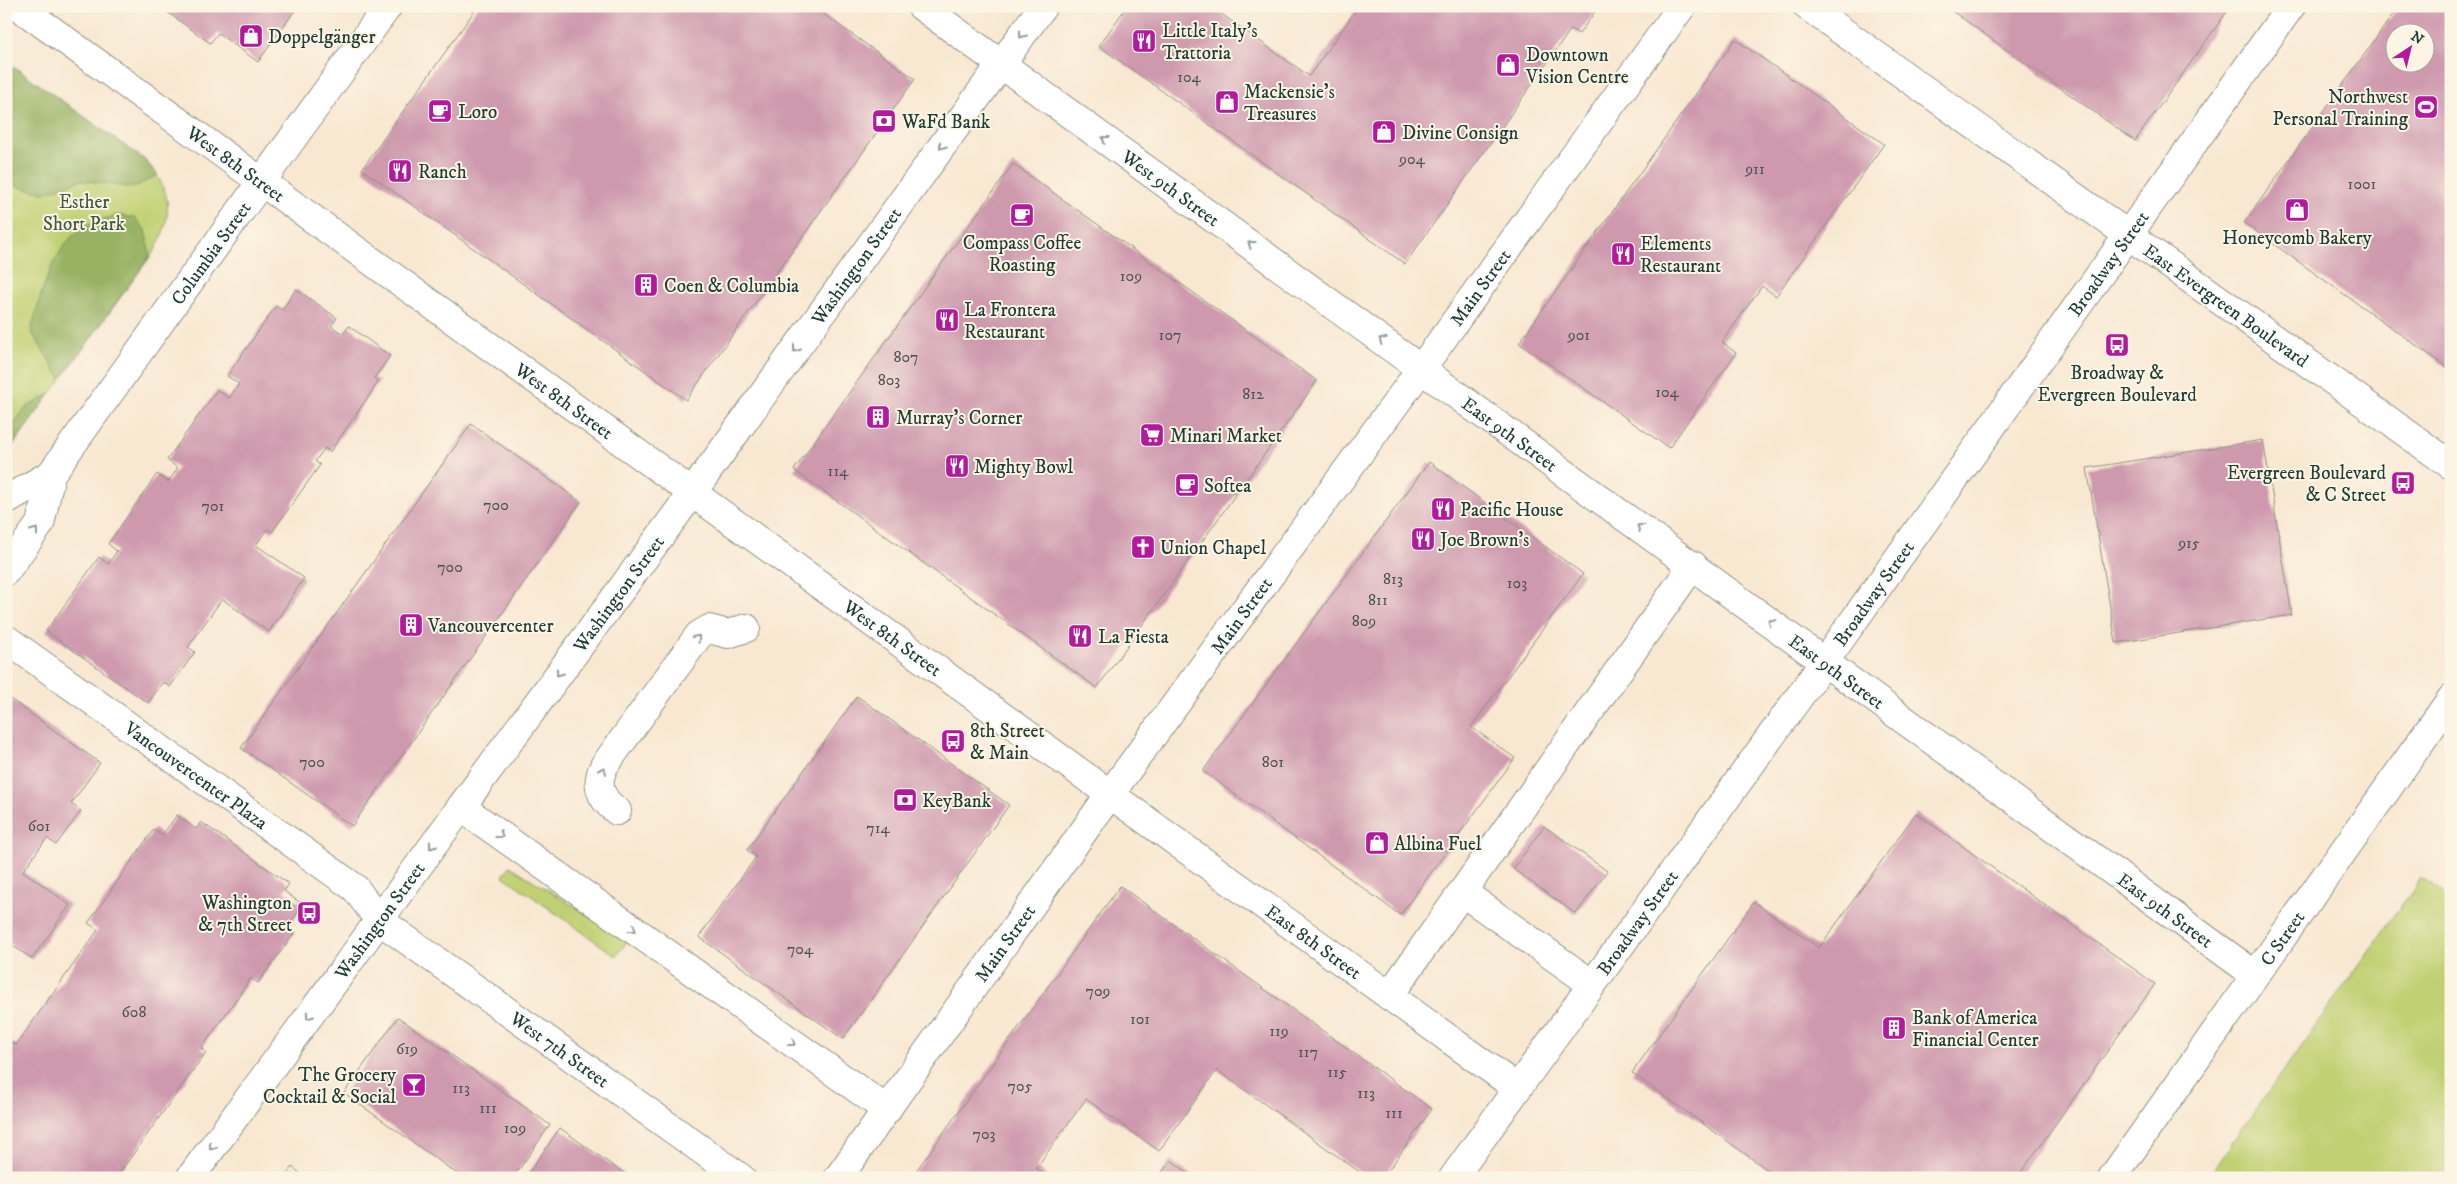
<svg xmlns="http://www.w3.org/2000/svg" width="2457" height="1184" font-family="'IM FELL DW Pica',serif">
<rect width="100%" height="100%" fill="#fcf5e5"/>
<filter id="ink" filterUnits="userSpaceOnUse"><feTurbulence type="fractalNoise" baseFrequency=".02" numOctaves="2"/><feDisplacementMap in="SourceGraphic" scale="10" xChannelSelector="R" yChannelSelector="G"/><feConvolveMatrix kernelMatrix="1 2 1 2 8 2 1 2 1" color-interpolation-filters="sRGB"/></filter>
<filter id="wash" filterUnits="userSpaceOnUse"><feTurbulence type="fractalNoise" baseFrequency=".0096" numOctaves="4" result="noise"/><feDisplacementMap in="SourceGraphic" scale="20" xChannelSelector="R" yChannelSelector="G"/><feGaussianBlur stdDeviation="1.12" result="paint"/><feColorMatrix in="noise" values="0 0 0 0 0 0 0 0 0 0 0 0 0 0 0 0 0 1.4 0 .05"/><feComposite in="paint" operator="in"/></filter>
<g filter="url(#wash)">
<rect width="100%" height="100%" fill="#f8e8d1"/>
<path fill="#c0d072" stroke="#708653" d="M6 61 145 160C172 191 174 214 155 250L6 455Z
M510 866 628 940 616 956 503 876Z
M2421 878 2451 899V1178H2207Z"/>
<path fill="#98b264" stroke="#5c784c" d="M6 61 145 160 158 175 133 188 81 180 44 193 16 186 6 178Z
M117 215 135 218 145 230 150 256 61 379 31 331C41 294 51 250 83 227 92 221 107 219 117 215Z
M50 394 6 455V424L14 423 27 407Z"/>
<g id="blocks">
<path fill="#ce99ad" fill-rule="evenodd" d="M159 6H298L258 62 218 33 210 43Z
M478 6H812L915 79 686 400 362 169Z
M1127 6H1210L1309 76 1359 6H1599L1579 34 1571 29 1405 264 1099 46Z
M1945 6H2231L2135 141Z
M2399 6H2451V370L2244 223ZM2394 32H2424V62H2394Z
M1735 39 1884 144 1776 296 1762 286 1722 342 1736 353 1669 448 1519 343Z
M1013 164 1317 381 1097 688 794 470Z
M296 289 337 318 331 326 343 334 349 326 390 356 374 378 379 381 330 452 325 448 315 461 320 465 272 532 267 529 256 545 304 578 269 632 222 599 188 647 195 652 170 687 163 682 148 703 46 631 99 557 108 564 117 551 108 544 157 474 168 482 178 468 167 460 217 390 229 398 239 384 227 376 276 306 282 310Z
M471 424 581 502 352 826 241 748Z
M2263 440 2292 615 2116 643 2087 468Z
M1429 462 1583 574 1471 727 1515 758 1400 915 1203 771Z
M6 696 100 763 71 804 81 811 56 845 47 838 23 871 70 905 32 959 6 941Z
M857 696 1009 805 843 1039 699 937 756 857 747 850Z
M1916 813 2155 984 2017 1178H1779L1632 1073 1754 902 1819 948Z
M177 815 196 829 201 822 289 884 284 891 303 905 288 927 295 932 258 983 251 978 201 1049 206 1052 116 1178H6V1039L16 1045 98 930 88 923 154 829 162 835Z
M1544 826 1607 871 1576 914 1513 869Z
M1120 886 1432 1109 1383 1178H1368L1217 1070 1159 1151 1086 1099 1036 1168 1050 1178H911Z
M398 1017 550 1125 513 1178H463L344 1093Z
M560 1128 630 1178H525Z
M1171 1160 1195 1178H1158Z
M292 1167 306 1178H284Z"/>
</g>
</g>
<g filter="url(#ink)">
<use href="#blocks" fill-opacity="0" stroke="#8c9282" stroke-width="1"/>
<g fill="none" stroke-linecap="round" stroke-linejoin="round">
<defs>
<g id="minor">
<path id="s1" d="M18 6 1517 1088"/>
<path id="s2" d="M921 6 2254 974"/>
<path id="s3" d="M1807 6 2451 465"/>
<path d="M6 500 51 474"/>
<path id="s4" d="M6 571 40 524 51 474 388 6"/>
<path id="s5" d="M6 639 355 888 379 920 741 1178"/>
<path d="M617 811C600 799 595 784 604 766L699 635 709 629 728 634 746 628"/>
<path d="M1462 892 1592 984"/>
<path id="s6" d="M338 977 461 807 887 1110"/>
<path d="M1389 996 1693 565"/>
<path id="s7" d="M838 1178 1110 794 1421 369 1682 6"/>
<path id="s8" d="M1453 1178 1825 661 2291 6"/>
</g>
<g id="major">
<path id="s9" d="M461 807 692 493 1043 6"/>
<path d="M190 1178 338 977"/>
<path id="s10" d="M2112 1178 2451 699"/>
</g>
</defs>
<use href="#minor" stroke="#8c9282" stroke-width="30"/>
<use href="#major" stroke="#8c9282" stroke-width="30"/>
<use href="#minor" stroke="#fff" stroke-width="28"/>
<use href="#major" stroke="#fff" stroke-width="28"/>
</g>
<defs><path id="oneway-chevron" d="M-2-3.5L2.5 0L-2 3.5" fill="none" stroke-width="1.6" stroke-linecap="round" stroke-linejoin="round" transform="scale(1.25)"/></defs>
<g stroke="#8f9e9a">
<use href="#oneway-chevron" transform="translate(1022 35) rotate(126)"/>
<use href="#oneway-chevron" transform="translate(1105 139) rotate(-144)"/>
<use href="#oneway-chevron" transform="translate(942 146) rotate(126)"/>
<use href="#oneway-chevron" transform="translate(1251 244) rotate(-144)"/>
<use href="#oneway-chevron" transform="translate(1382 340) rotate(-144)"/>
<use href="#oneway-chevron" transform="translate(796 349) rotate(126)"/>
<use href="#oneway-chevron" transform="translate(1640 527) rotate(-144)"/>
<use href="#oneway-chevron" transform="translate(35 531) rotate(-54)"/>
<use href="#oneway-chevron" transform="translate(1771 622) rotate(-144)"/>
<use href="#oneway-chevron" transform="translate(697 638) rotate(-49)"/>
<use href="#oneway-chevron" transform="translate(559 673) rotate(126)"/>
<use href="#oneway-chevron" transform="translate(603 770) rotate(-66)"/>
<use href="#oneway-chevron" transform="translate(500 835) rotate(36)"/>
<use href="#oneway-chevron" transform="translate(432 846) rotate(126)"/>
<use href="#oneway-chevron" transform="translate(633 929) rotate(35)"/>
<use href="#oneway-chevron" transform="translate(309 1016) rotate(126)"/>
<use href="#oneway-chevron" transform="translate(792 1043) rotate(36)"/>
<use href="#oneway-chevron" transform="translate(212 1147) rotate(126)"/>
</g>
</g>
<defs>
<symbol id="shop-square" viewBox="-11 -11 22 22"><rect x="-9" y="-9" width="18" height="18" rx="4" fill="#b5179e" stroke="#fcf5e5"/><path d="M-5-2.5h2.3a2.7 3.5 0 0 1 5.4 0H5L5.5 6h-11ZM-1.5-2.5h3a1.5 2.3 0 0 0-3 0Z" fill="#fff"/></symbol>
<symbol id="restaurant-square" viewBox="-11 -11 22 22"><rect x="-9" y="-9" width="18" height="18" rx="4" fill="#b5179e" stroke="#fcf5e5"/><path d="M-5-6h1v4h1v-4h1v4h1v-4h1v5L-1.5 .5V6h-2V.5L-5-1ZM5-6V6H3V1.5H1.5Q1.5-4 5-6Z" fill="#fff"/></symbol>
<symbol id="stadium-square" viewBox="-11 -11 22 22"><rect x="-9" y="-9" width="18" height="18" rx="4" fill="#b5179e" stroke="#fcf5e5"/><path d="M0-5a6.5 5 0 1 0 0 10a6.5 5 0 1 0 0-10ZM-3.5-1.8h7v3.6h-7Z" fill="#fff"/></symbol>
<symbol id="cafe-square" viewBox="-11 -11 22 22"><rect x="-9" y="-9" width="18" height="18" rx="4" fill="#b5179e" stroke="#fcf5e5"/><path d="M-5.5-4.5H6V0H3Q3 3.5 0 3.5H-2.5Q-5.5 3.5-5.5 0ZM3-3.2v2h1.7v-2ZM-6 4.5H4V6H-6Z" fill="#fff"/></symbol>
<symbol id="bank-square" viewBox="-11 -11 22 22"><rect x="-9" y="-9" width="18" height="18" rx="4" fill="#b5179e" stroke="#fcf5e5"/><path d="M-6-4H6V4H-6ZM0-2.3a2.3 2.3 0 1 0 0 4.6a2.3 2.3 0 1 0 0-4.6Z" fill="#fff"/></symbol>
<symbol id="building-square" viewBox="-11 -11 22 22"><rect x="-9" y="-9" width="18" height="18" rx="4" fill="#b5179e" stroke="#fcf5e5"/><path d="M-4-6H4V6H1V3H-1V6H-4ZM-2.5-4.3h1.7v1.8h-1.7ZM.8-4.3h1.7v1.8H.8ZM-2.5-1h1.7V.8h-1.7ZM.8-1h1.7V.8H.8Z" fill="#fff"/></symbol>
<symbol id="bus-square" viewBox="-11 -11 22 22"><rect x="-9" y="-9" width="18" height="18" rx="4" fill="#b5179e" stroke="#fcf5e5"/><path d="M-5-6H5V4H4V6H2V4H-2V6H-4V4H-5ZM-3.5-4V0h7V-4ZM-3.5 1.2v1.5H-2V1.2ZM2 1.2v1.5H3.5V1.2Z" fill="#fff"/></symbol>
<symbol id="supermarket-square" viewBox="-11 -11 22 22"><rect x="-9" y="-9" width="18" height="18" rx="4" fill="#b5179e" stroke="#fcf5e5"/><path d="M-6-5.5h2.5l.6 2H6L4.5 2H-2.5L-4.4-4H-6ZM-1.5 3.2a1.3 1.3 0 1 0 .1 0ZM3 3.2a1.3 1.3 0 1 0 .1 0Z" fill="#fff"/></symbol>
<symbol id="church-square" viewBox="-11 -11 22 22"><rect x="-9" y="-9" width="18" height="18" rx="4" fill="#b5179e" stroke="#fcf5e5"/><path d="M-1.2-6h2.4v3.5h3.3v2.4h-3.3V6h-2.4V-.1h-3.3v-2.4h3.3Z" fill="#fff"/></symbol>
<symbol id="bar-square" viewBox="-11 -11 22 22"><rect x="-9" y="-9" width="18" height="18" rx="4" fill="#b5179e" stroke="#fcf5e5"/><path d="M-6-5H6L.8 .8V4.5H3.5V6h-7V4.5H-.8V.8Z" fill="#fff"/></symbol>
</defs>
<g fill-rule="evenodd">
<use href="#shop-square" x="237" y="22" width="28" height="28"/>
<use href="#restaurant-square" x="1130" y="27" width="28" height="28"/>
<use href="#shop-square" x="1494" y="51" width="28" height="28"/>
<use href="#shop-square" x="1213" y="88" width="28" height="28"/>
<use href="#stadium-square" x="2412" y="93" width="28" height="28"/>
<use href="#cafe-square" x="426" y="97" width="28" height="28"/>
<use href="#bank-square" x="870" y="107" width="28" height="28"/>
<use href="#shop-square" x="1370" y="118" width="28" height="28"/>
<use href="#restaurant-square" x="386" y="157" width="28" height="28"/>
<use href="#shop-square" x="2283" y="196" width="28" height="28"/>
<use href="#cafe-square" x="1008" y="201" width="28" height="28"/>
<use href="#restaurant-square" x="1609" y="240" width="28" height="28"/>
<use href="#building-square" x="632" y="271" width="28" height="28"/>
<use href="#restaurant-square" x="933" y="306" width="28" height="28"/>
<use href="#bus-square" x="2103" y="331" width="28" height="28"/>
<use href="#building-square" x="864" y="403" width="28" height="28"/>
<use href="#supermarket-square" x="1138" y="421" width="28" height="28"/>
<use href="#restaurant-square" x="943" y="452" width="28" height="28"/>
<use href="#bus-square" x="2389" y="469" width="28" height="28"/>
<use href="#cafe-square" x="1173" y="471" width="28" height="28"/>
<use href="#restaurant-square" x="1429" y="495" width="28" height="28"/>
<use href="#restaurant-square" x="1409" y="525" width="28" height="28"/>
<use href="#church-square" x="1129" y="533" width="28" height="28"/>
<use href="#building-square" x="397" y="611" width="28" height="28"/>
<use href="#restaurant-square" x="1066" y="622" width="28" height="28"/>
<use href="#bus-square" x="939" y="727" width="28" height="28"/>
<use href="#bank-square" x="891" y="786" width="28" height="28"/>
<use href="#shop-square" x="1363" y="829" width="28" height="28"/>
<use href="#bus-square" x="295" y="899" width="28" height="28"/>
<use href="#building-square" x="1880" y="1014" width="28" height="28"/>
<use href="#bar-square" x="400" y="1071" width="28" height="28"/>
</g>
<g text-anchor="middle" stroke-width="4" stroke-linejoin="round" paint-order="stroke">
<g font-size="16" fill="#4b5452">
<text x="1189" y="82">104</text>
<text x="1412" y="164">904</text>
<text x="1755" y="174">911</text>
<text x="2362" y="189">1001</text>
<text x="1131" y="281">109</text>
<text x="1170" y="340">107</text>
<text x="1579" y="340">901</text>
<text x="906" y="362">807</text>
<text x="889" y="385">803</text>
<text x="1667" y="397">104</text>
<text x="1253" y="399">812</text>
<text x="838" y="476">114</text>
<text x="496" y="510">700</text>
<text x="213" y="511">701</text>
<text x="2189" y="548">915</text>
<text x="450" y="572">700</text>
<text x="1393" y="584">813</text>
<text x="1517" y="588">103</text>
<text x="1378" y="605">811</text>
<text x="1364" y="626">809</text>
<text x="312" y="767">700</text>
<text x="1273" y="767">801</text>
<text x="39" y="831">601</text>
<text x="878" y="833">714</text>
<text x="800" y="954">704</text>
<text x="1098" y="996">709</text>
<text x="134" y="1017">608</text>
<text x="1140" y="1024">101</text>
<text x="1279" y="1036">119</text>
<text x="407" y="1054">619</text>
<text x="1308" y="1057">117</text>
<text x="1337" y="1077">115</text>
<text x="1020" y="1091">705</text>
<text x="461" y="1093">113</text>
<text x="1366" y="1098">113</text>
<text x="488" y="1113">111</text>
<text x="1394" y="1118">111</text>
<text x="515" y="1133">109</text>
<text x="984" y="1139">703</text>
</g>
<g font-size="19" fill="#1f3d34" stroke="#fcf5e5" text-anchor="start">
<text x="1162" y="37">Little Italy's<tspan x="1162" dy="22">Trattoria</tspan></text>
<text x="268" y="43">Doppelgänger</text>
<text x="1526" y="61">Downtown<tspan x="1526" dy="22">Vision Centre</tspan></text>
<text x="1244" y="98">Mackensie's<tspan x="1244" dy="22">Treasures</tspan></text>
<text x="2408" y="103" text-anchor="end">Northwest<tspan x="2408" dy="22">Personal Training</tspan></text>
<text x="458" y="118">Loro</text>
<text x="902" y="128">WaFd Bank</text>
<text x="1402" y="139">Divine Consign</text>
<text x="418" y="178">Ranch</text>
<text x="2297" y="244" text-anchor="middle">Honeycomb Bakery</text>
<text x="1022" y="249" text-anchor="middle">Compass Coffee<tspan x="1022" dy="22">Roasting</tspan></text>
<text x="1640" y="250">Elements<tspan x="1640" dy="22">Restaurant</tspan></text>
<text x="664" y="292">Coen &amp; Columbia</text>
<text x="964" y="316">La Frontera<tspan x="964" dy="22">Restaurant</tspan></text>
<text x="2117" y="379" text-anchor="middle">Broadway &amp;<tspan x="2117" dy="22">Evergreen Boulevard</tspan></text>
<text x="896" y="424">Murray's Corner</text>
<text x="1170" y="442">Minari Market</text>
<text x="974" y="473">Mighty Bowl</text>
<text x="2386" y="479" text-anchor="end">Evergreen Boulevard<tspan x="2386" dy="22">&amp; C Street</tspan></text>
<text x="1204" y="492">Softea</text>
<text x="1460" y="516">Pacific House</text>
<text x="1440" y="546">Joe Brown's</text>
<text x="1160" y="554">Union Chapel</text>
<text x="428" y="632">Vancouvercenter</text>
<text x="1098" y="643">La Fiesta</text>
<text x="970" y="737">8th Street<tspan x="970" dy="22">&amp; Main</tspan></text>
<text x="922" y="807">KeyBank</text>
<text x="1394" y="850">Albina Fuel</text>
<text x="292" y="909" text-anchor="end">Washington<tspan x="292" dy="22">&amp; 7th Street</tspan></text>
<text x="1912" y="1024">Bank of America<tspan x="1912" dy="22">Financial Center</tspan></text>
<text x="396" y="1081" text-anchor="end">The Grocery<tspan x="396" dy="22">Cocktail &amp; Social</tspan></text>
</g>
<g font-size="19" fill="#1f3d34" stroke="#fcf5e5">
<text dy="7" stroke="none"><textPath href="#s1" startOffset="269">West 8th Street</textPath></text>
<text dy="7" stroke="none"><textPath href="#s2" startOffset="309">West 9th Street</textPath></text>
<text dy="7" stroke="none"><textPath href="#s4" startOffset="382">Columbia Street</textPath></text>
<text dy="7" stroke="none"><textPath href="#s8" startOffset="1125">Broadway Street</textPath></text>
<text dy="7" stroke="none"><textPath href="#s9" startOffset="670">Washington Street</textPath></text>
<text dy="7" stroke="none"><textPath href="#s7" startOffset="1098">Main Street</textPath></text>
<text dy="7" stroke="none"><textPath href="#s3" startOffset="515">East Evergreen Boulevard</textPath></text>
<text dy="7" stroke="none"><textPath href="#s1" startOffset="674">West 8th Street</textPath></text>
<text dy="7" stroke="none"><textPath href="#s2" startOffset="728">East 9th Street</textPath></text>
<text dy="7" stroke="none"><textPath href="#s9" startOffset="265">Washington Street</textPath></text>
<text dy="7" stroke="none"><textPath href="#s8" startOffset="720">Broadway Street</textPath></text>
<text dy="7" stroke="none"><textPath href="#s7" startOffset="692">Main Street</textPath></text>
<text dy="7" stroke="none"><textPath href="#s1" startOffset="1079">West 8th Street</textPath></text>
<text dy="7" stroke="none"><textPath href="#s2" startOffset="1132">East 9th Street</textPath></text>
<text dy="7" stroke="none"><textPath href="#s5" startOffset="234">Vancouvercenter Plaza</textPath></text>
<text dy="7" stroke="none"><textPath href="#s2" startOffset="1538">East 9th Street</textPath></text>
<text dy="7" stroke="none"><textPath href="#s6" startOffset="70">Washington Street</textPath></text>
<text dy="7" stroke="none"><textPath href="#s8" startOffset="315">Broadway Street</textPath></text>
<text dy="7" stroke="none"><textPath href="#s10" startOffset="294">C Street</textPath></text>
<text dy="7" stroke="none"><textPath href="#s1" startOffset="1598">East 8th Street</textPath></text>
<text dy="7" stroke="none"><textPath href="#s7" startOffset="288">Main Street</textPath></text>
<text dy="7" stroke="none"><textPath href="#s5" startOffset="691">West 7th Street</textPath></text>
</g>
<g font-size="19" fill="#3f5a40" stroke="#fcf5e5">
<text x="84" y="208">Esther<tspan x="84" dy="22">Short Park</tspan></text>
</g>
</g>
<rect width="2457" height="1184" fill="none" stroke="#fcf5e5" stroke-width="25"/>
<g transform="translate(2410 48) rotate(35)"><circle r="24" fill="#fcf5e5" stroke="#a4ab9e"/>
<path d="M0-4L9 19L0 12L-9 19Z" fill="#b5179e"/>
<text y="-8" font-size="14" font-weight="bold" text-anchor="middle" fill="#1f3d34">N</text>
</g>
</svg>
